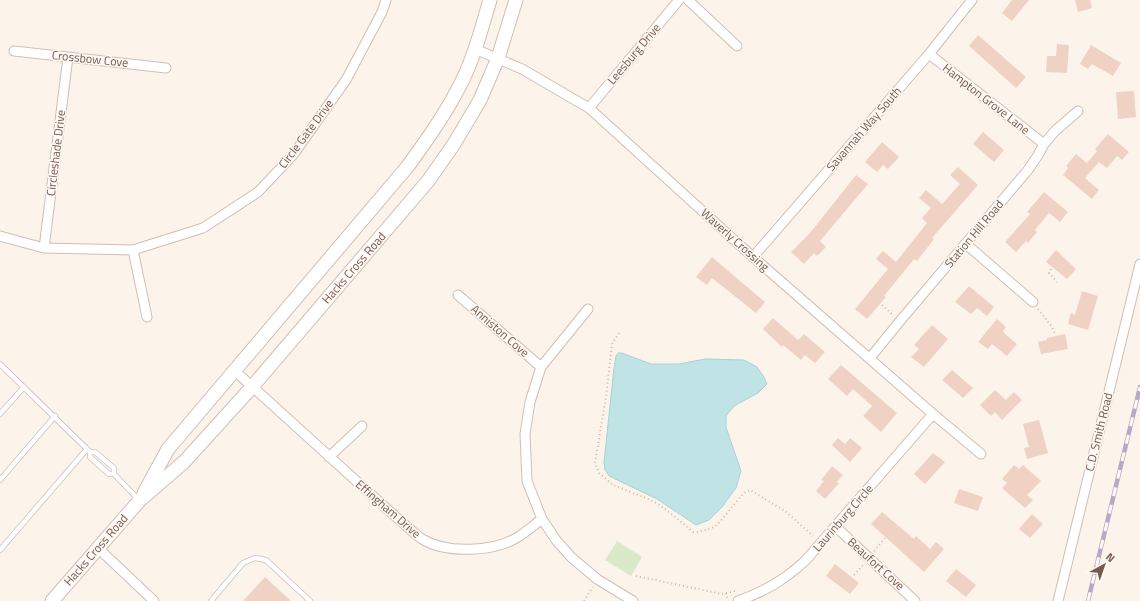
<svg xmlns="http://www.w3.org/2000/svg" width="1140" height="601" font-family="'Titillium Web',sans-serif">
<rect width="100%" height="100%" fill="#fcf4eb"/>
<path fill="#d9eac9" d="M617 541 641 556V559L631 576 605 560Z"/>
<path fill="#c0e3e5" stroke="#a7d3d6" d="M618 353H622L651 364H679L705 359 744 360 757 367 764 377 767 384 758 393 734 406 726 416V427L741 471 736 488 722 507 709 520 696 525 657 499 609 476 605 470 604 462 614 368 616 356Z"/>
<path fill="#f0d2c4" d="M1012 0H1029L1012 21 1002 13Z
M1075 0H1090L1092 8 1078 12Z
M978 35 1026 77 1016 88 969 46Z
M1057 44 1069 45 1067 73 1046 72 1047 56H1056Z
M1091 45 1121 63 1113 76 1092 64 1088 69 1080 64Z
M1134 91 1136 117 1118 119 1116 92Z
M983 132 1004 150 994 162 973 144Z
M1108 134 1129 152 1122 160 1117 156 1107 168 1099 162 1085 178 1099 190 1092 199 1063 175 1068 168 1066 166 1076 154 1087 163 1097 151 1095 149Z
M882 142 899 157 888 169 883 165 877 172 865 162Z
M958 167 978 185 932 238 934 239 917 261 914 259 884 296 886 297 867 319 855 309 888 269 876 259 883 251 896 262 927 223 922 218 931 208 919 198 926 190 942 204 960 184 950 175Z
M856 175 868 184 820 241 826 247 817 256 814 253 804 264 791 252 810 233Z
M1044 192 1068 212 1060 222 1049 213 1035 230 1037 232 1028 243 1026 241 1016 252 1005 242 1030 214 1027 212Z
M1056 250 1076 269 1067 279 1046 262Z
M712 257 765 302 756 313 712 278 707 285 696 277Z
M969 286 994 307 987 316 977 308 971 314 955 302Z
M1082 291 1098 296 1088 330 1068 324 1071 313 1075 315Z
M773 318 798 340 804 334 825 352 815 363 805 355 801 360 783 345 782 347 763 329Z
M997 319 1006 327 1003 331 1005 334 1017 344 1007 356 992 344 988 349 978 342Z
M932 325 948 339 924 367 911 357 919 349 914 345Z
M1065 334 1068 349 1041 354 1038 342 1047 340V338Z
M841 365 897 413 881 432 863 416 872 406 853 389 847 396 828 379Z
M952 370 973 388 963 398 942 380Z
M995 390 1006 400 1014 392 1022 400 1002 420 995 412 991 416 980 405Z
M1039 420 1048 453 1027 459 1024 448 1029 447 1023 424Z
M838 438 845 444 850 438 862 448 850 462 832 445Z
M933 453 945 462 925 484 914 474Z
M1014 465 1019 469 1023 465 1041 481 1027 495 1033 500 1025 508 1002 488 1007 483 1002 479Z
M832 466 843 475 837 482 839 483 825 499 816 491 824 481 821 480Z
M959 489 983 497 978 511 954 503Z
M882 512 914 539 916 536 930 549 936 542 944 549 924 572 871 524Z
M1032 514 1043 524 1030 538 1019 529Z
M835 564 859 583 850 594 826 576Z
M956 569 976 585 966 597 946 581Z
M265 577 291 601H243Z"/>
<g fill="none" stroke-linecap="round" stroke-linejoin="round">
<defs>
<path id="service" d="M0 364 87 449 90 452H95L114 468V474
M0 414 24 387
M90 452V457L109 474H114L138 499
M0 480 55 416
M0 550 87 449
M211 601 243 563 255 558 266 560 310 601"/>
<path id="minor" d="M688 0 737 46
M475 49 522 69 589 108 753 257 933 414 981 454
M14 51 166 68
M929 54 1044 144
M589 108 679 0
M0 236 44 248 133 250 203 228 258 192 293 155 346 80 382 12 386 0
M966 244 1033 302
M44 248 68 57
M133 250 147 317
M753 257 929 54 972 0
M458 295 541 367
M588 309 541 367 530 402 525 434 527 481 542 519 556 540 571 557 597 579 633 601
M870 358 900 321 1028 170 1038 155 1044 144 1055 131 1078 111
M234 370 396 517C405 524 413 533 422 539 446 554 494 552 518 537 526 532 534 525 542 519
M329 457 362 426
M836 527 915 601
M98 548 154 601
M738 601C765 591 783 581 805 561L933 414
M1058 601 1140 264"/>
<path id="secondary" d="M144 493 168 449 408 166C426 141 444 116 458 89 473 62 481 30 490 0
M52 601 140 500 184 462 252 387 428 181 454 144 480 100 498 58 516 0"/>
</defs>
<use href="#service" stroke="#d0beb3" stroke-width="6"/>
<use href="#minor" stroke="#d0beb3" stroke-width="11"/>
<use href="#secondary" stroke="#d3bdb1" stroke-width="15"/>
<path stroke="#d6b5a6" stroke-width="2" stroke-dasharray="1 3" stroke-linecap="butt" d="M1051 269 1049 273 1057 282
M882 305 893 315
M1038 309 1052 327 1055 334
M619 333 612 344 606 397 595 463 599 473 613 485 646 498 658 504 674 516 693 532H698L705 530 714 527 718 524 744 493 750 490 785 511 813 536
M874 551 885 538
M854 575 864 564
M636 576 722 594 735 591
M726 593 728 601
M584 601 593 587"/>
<use href="#service" stroke="#fff" stroke-width="4.5"/>
<use href="#minor" stroke="#fff" stroke-width="9"/>
<use href="#secondary" stroke="#fff" stroke-width="13"/>
<defs>
<path id="rail" d="M1088 601 1140 387"/>
</defs>
<use href="#rail" stroke="#b6a9c6" stroke-width="4.5"/>
<use href="#rail" stroke="#fef8f2" stroke-width="3" stroke-dasharray="9" stroke-linecap="butt"/>
</g>
<g text-anchor="middle" stroke-width="3" stroke-linejoin="round" paint-order="stroke">
<g font-size="12" fill="#765a4f" stroke="#fef8f2">
<text transform="translate(634 54) rotate(-50)" y="4">Leesburg Drive</text>
<text transform="translate(90 59) rotate(6)" y="4">Crossbow Cove</text>
<text transform="translate(986 99) rotate(38)" y="4">Hampton Grove Lane</text>
<text transform="translate(864 129) rotate(-49)" y="4">Savannah Way South</text>
<text transform="translate(306 134) rotate(-53)" y="4">Circle Gate Drive</text>
<text transform="translate(56 153) rotate(-83)" y="4">Circleshade Drive</text>
<text transform="translate(974 234) rotate(-50)" y="4">Station Hill Road</text>
<text transform="translate(735 240) rotate(42)" y="4">Waverly Crossing</text>
<text transform="translate(354 268) rotate(-49)" y="4">Hacks Cross Road</text>
<text transform="translate(500 331) rotate(41)" y="4">Anniston Cove</text>
<text transform="translate(1099 432) rotate(-76)" y="4">C.D. Smith Road</text>
<text transform="translate(388 509) rotate(41)" y="4">Effingham Drive</text>
<text transform="translate(843 518) rotate(-49)" y="4">Laurinburg Circle</text>
<text transform="translate(96 550) rotate(-49)" y="4">Hacks Cross Road</text>
<text transform="translate(876 564) rotate(42)" y="4">Beaufort Cove</text>
</g>
</g>
<g transform="translate(1104 565) rotate(40)" stroke="#fef8f2" stroke-width="3" paint-order="stroke">
<path d="M0-3L7 15L0 10L-7 15Z" fill="#765a4f"/>
<text y="-6" font-size="11" font-weight="bold" text-anchor="middle" fill="#765a4f">N</text>
</g>
</svg>
